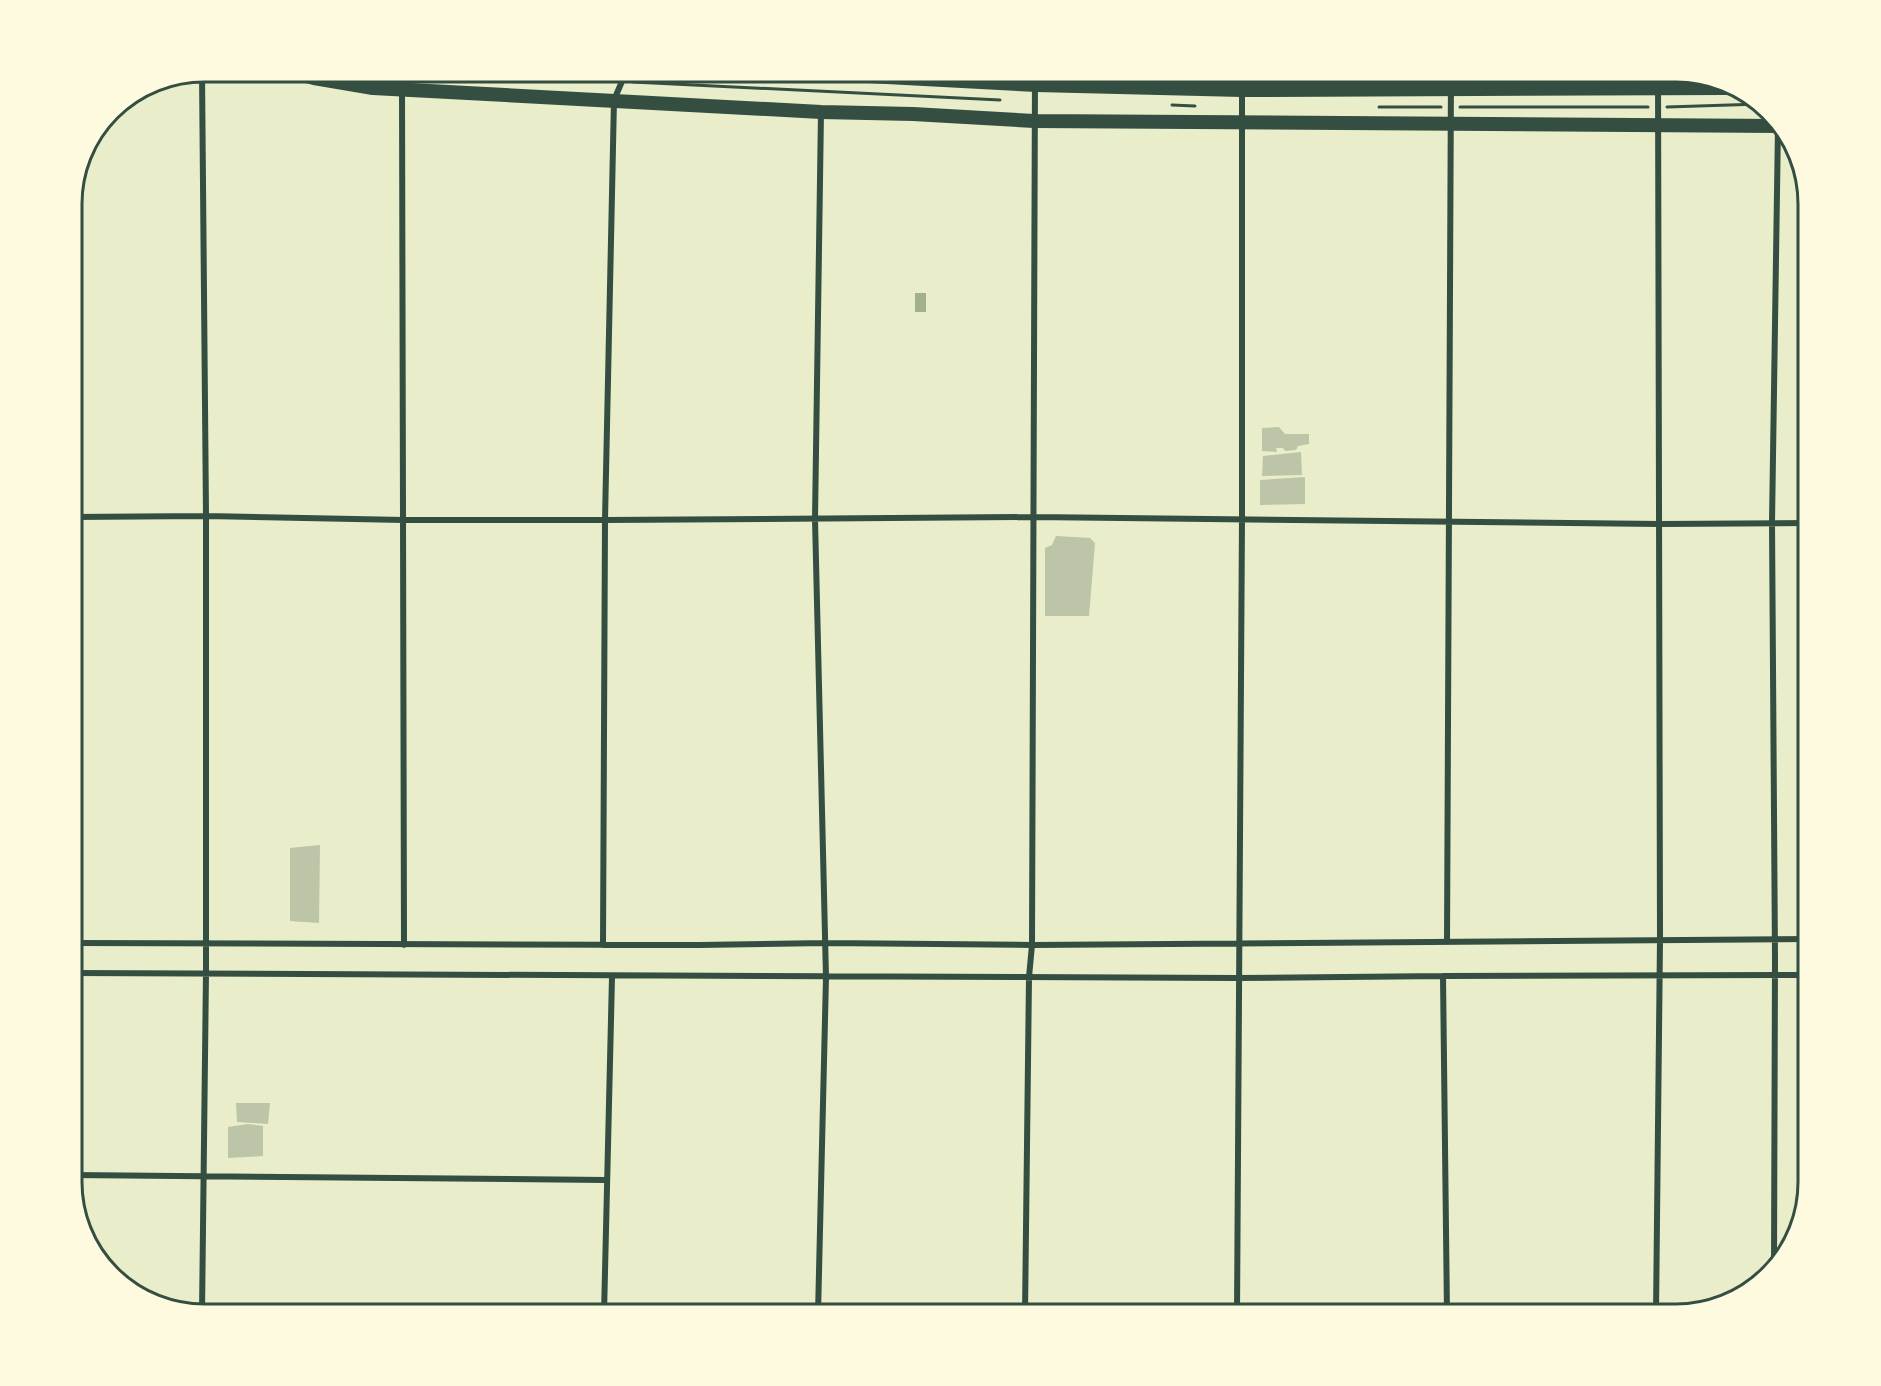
<svg xmlns="http://www.w3.org/2000/svg" width="1881" height="1386" font-family="'Fira Sans',sans-serif">
<rect width="100%" height="100%" fill="#e9edc9"/>
<path fill="#a3b18a" d="M915 293H926V312H915Z"/>
<path fill="#bcc5a7" d="M1279 427 1285 434H1309V444L1298 446 1296 450 1285 451 1283 448H1276L1277 452 1262 451V428Z
M1301 452 1302 475 1262 476 1263 456Z
M1305 477V504L1260 505V480Z
M1056 536 1090 538 1095 543 1089 616H1045V548L1052 545Z
M320 845 319 923 290 921V848Z
M236 1103H270L268 1124 237 1122Z
M248 1124 263 1126V1156L228 1158V1127Z"/>
<g fill="none" stroke-linecap="round" stroke-linejoin="round">
<path stroke="#344e41" stroke-width="3" d="M431 72 611 81
M633 82 1000 100
M1172 105 1195 106
M1379 107H1441
M1460 107H1648
M1667 107 1761 104"/>
<path stroke="#344e41" stroke-width="6" d="M202 73 206 516V972L202 1313
M72 517 206 516 404 520H605L1034 517 1660 524 1809 523
M1447 942 1451 72
M72 943 699 945 826 943 1032 945 1809 939
M404 945 402 89 408 72
M603 945 605 520 614 100 626 72
M72 973 1237 978 1443 976 1809 975
M1443 976 1447 1314
M72 1175 606 1180
M1774 1268 1775 960 1772 523 1778 126
M604 1314 612 977
M818 1314 826 977 815 519 821 112
M1025 1314 1029 977 1032 945 1035 72
M1237 1314 1242 518V72
M1656 1314 1660 939 1658 72"/>
<path stroke="#344e41" stroke-width="14" d="M291 72 314 78 373 88 821 112 913 114 1034 121 1779 126
M793 72 1036 85 1242 90 1725 88"/>
</g>
<path d="M0 0H1881V1386H0ZM204 82H1676A122 122 0 0 1 1798 204V1182A122 122 0 0 1 1676 1304H204A122 122 0 0 1 82 1182V204A122 122 0 0 1 204 82Z" fill="#fefae0" fill-rule="evenodd"/>
<path fill="none" stroke="#344e41" stroke-width="3" d="M204 82H1676A122 122 0 0 1 1798 204V1182A122 122 0 0 1 1676 1304H204A122 122 0 0 1 82 1182V204A122 122 0 0 1 204 82Z"/>
</svg>
